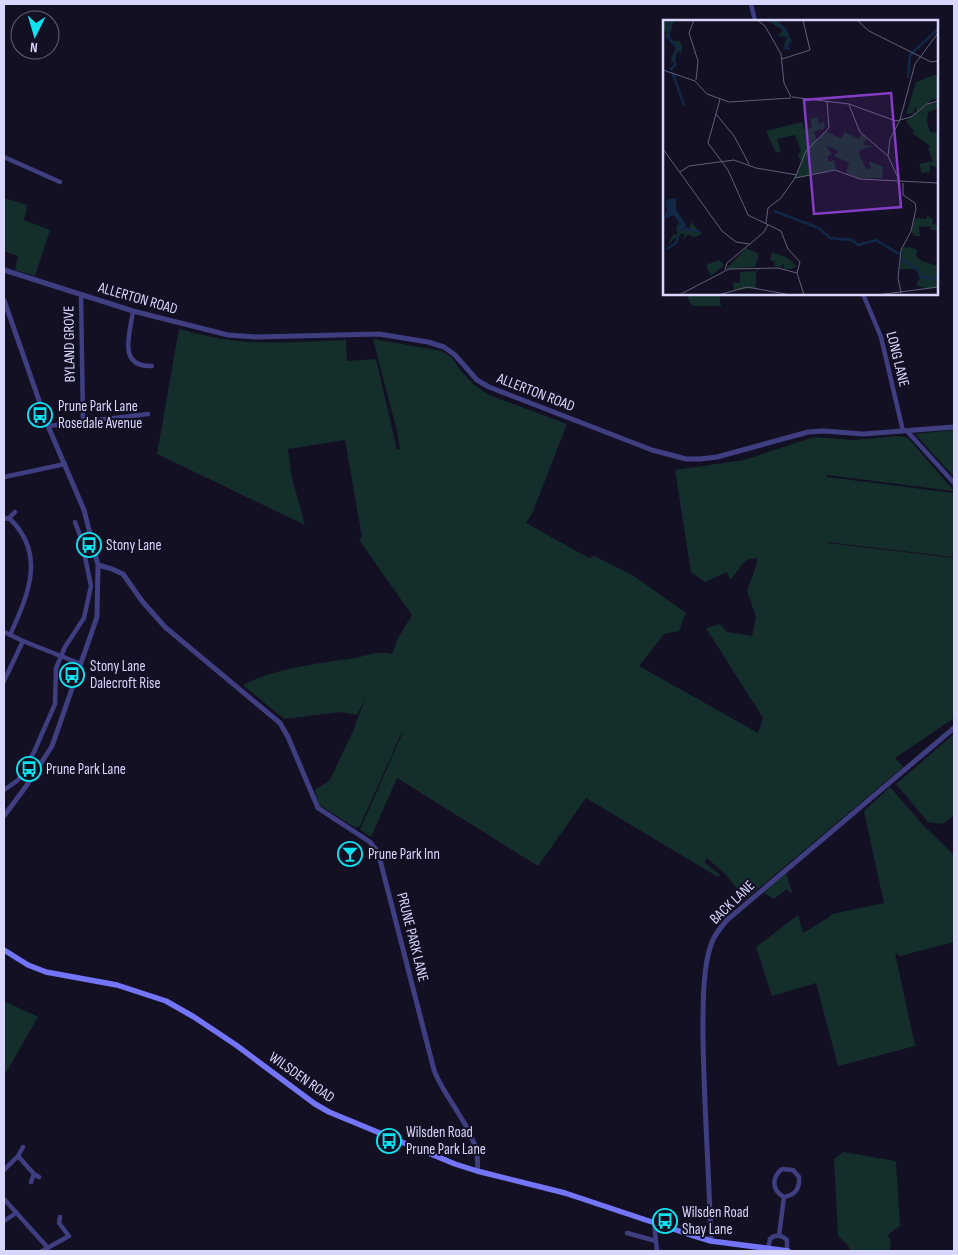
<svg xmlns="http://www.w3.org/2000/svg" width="958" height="1255" font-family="'Sofia Sans Condensed',sans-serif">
<rect width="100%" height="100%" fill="#131024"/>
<path fill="#142e2c" d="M4 198 27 205 24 220 50 230 35 276 15 270 18 256 4 251Z
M686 294H719L721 306H694L691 304Z
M179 329C196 333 212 338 229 340 267 345 307 341 346 340L347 361 376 359 397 450 400 449 397 431 373 339 442 351 452 358 461 371 473 384 489 395 567 424 532 514 526 523 589 558 594 556 634 576 686 613 679 631 664 634 639 666 758 733 763 718 706 628 720 624 727 632 752 636 756 617 747 591 756 566 757 558C740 558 741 570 730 580L727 572 705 582 691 572 675 470 744 460 814 437 853 440 899 436 908 438 954 491 827 475V477L954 493V557L827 542 826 553 827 543 954 558V718L895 758 903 767 746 899 724 873 707 858 704 862 720 875 718 877 586 798 538 866 397 778 371 837 360 830 403 732H402L360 826 356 828 319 805 315 790 330 780 353 731 366 696 357 715 341 712 284 719 243 685C267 672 300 666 328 662 336 660 346 660 354 658 368 656 377 650 392 654L398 638 412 615 359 540 362 537 345 440 288 449 292 478 305 525 157 454Z
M954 430V477L915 434Z
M954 734V815L943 824 928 822 896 784Z
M890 787 923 825 954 855V942L900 956 895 953 915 1046 838 1066 816 983 772 996 756 947 798 915 803 933 828 918 832 914 884 903 864 811Z
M786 873 792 892 790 893 787 889 774 899 764 893Z
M4 1001 38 1017 4 1076Z
M843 1152 896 1161 900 1226 887 1235 891 1240 890 1251H850L848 1245 838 1236 834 1159Z"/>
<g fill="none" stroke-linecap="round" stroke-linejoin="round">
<path stroke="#3e3e80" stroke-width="4.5" d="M751 4 755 21
M4 157 60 182
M863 294 881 337 903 431
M81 295 83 422
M133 311C130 334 117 367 152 366
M48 426 148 414
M907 431 954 483
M4 477 65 464
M9 518 15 512
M4 519 9 518C47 554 28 595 10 635
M4 632 23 641 81 664
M4 681 23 641
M4 790 18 780 34 752 55 704 56 668 65 647 84 618 91 586 81 538 75 522
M18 1156 23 1147
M4 1170 18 1156 34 1174 39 1177
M31 1182 34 1174
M4 1199 48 1248
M4 1221 16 1213
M654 1222 657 1251
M627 1233 656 1241
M779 1236 784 1197C771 1190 772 1177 782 1169L793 1170 799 1177C800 1189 795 1195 784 1197
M768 1249 770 1239C775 1234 782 1235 787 1240V1251
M42 1251 69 1236 59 1223 60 1217"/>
<path stroke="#3e3e80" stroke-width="5" d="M4 270 133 311 228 335 256 337 379 334 428 342 444 347 455 355 477 380 489 387 652 450 686 459H700L717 457 808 432 824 431 863 434 954 427
M4 300 48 426 84 510 98 565 97 617 52 746 27 785 4 816
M98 565 112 569 123 574 142 601 165 627 280 723 288 737 318 808 370 842 378 852 434 1070C446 1103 483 1135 477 1171
M711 1241C709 1173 704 1105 703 1038 703 1011 702 967 712 942 715 934 721 927 727 920L954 728"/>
<path stroke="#7375f6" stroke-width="5.5" d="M4 950 28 965 46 972 117 985 166 1001 194 1017 236 1045 315 1104 329 1112 455 1164 477 1171 565 1193 688 1234 711 1241 788 1251"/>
</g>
<defs>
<symbol id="bus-ring" viewBox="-11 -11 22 22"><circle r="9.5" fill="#131024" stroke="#0fe2ef" stroke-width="1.5"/><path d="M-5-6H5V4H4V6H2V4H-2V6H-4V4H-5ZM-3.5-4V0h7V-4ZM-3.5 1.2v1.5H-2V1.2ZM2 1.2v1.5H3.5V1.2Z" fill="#0fe2ef"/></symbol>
<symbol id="bar-ring" viewBox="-11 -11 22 22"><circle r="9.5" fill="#131024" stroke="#0fe2ef" stroke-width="1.5"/><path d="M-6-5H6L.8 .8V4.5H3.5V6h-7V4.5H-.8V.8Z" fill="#0fe2ef"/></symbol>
</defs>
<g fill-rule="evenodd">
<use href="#bus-ring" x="26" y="401" width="28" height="28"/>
<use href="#bus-ring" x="75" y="531" width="28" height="28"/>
<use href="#bus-ring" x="58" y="661" width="28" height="28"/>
<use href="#bus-ring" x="15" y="755" width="28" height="28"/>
<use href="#bar-ring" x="336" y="840" width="28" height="28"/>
<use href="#bus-ring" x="375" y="1127" width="28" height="28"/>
<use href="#bus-ring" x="651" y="1207" width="28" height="28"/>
</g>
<g text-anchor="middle" stroke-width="4" stroke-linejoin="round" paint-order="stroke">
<g font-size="15" fill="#d9d6fc" stroke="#131024">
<text transform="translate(138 298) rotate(16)" y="5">ALLERTON ROAD</text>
<text transform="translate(69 344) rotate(-91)" y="5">BYLAND GROVE</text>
<text transform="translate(898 359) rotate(76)" y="5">LONG LANE</text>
<text transform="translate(536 392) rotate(21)" y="5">ALLERTON ROAD</text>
<text transform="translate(732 902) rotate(-44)" y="5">BACK LANE</text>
<text transform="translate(413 937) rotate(76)" y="5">PRUNE PARK LANE</text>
<text transform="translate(302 1077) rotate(35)" y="5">WILSDEN ROAD</text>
</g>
<g font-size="15" fill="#d9d6fc" stroke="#131024" text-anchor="start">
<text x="58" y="411">Prune Park Lane<tspan x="58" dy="17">Rosedale Avenue</tspan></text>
<text x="106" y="550">Stony Lane</text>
<text x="90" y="671">Stony Lane<tspan x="90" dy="17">Dalecroft Rise</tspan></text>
<text x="46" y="774">Prune Park Lane</text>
<text x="368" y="859">Prune Park Inn</text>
<text x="406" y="1137">Wilsden Road<tspan x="406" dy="17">Prune Park Lane</tspan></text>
<text x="682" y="1217">Wilsden Road<tspan x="682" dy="17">Shay Lane</tspan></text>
</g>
</g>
<g transform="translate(663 20)">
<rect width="275" height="275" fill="#131024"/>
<path d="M0 0H11L6 17 8 21H16L19 25 18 34 14 29 12 41 9 42 8 38 13 28 2 16 4 12 0 10ZM103 0 115 1 124 10 128 20 123 27 127 30 121 27 124 17 115 16 120 10ZM275 54V80L270 79 254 92 252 87 251 93 243 94 253 62ZM275 82V88L265 92 264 101 267 112 275 113V148L267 145V152L259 153 256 144 270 141 265 128 268 127 249 113 251 112 243 101 265 84ZM154 97 156 104 160 102 162 107 159 111 158 109 151 112 154 120 163 111 178 119 182 112 196 119 198 114 203 118 200 125 211 126 197 130 196 134 203 149 208 148 206 141 220 147 219 158H194L183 153 186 143 171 136 175 131 164 126 169 135H165V142L171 140 173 149 133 158 138 142 135 134 138 132 132 115 114 119 118 131 113 133 103 111 139 102 142 110 149 107 147 99ZM264 195 270 200 269 204 275 205V210H268L267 206 256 207 257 216H251L248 210 251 198 264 199ZM28 202 39 214 31 217 25 214 19 221 22 214H16L5 225 10 215 15 214 13 209 15 203 18 212 23 207 26 210ZM247 227 254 230 253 236 259 241 275 246V266L265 269 253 265 257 258 253 249H237L239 228ZM83 228 96 234 92 247 63 249ZM109 232 123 237 134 246 128 249H121L120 243 118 247 111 246 112 242 107 240ZM56 240 61 245 48 256 43 245ZM93 248H99L93 251V268L71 270 70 262 77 263V252L93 251Z" fill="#142e2c"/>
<path d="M13 178V189L23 205 16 214V202L10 195 0 200 4 190 3 180Z" fill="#112847"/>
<path fill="none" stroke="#112847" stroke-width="2.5" d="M5 0 6 19 16 28 11 36 12 45 7 50M103 0 113 2 121 9 127 21 122 28 127 29M10 54 21 85M245 58 247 35 275 9M111 191 156 208 167 218 189 220 195 225 213 220 236 234M21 209 37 211M4 229 13 223 16 214M238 239 254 249 258 257 275 259"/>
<path fill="none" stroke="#625f7a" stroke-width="1" d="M31 0 26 13 35 41 33 60M94 0 102 6 118 34 121 63 128 77M194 0 206 11 268 42 275 41M119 39 147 30 140 0M0 50 32 61 44 74 66 82 128 78M129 77 186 84 233 101 248 97 264 84 275 81M57 79 45 123 65 150 85 195 118 211 125 229 137 242 134 253 141 275M186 85 197 112 225 136 237 162M53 94 71 116 86 144M237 100 252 44 275 13M0 129 59 211 73 222 86 224M225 136 227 119 237 100M17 152 26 146 71 140 93 148 134 155M132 158 172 150 197 159 275 163M103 203 105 188 118 178 132 158 143 131 166 108 164 81M62 250 64 243 100 213 105 205M238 273 235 258 238 230 248 211 253 189 252 183 240 175V163M16 275 66 249 115 248 134 253M55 275 84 267 128 275M214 275 275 267"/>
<path fill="#843dc5" fill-opacity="0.15" stroke="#843dc5" stroke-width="2.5" d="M228 73 238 187 151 194 141 80Z"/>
<rect width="275" height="275" fill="none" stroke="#d9d6fc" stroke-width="2.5"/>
</g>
<rect width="958" height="1255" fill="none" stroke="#d9d6fc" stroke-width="10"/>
<g transform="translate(35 35) rotate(185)"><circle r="24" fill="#131024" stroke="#625f7a"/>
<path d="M0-4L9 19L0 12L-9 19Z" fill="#0fe2ef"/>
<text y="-8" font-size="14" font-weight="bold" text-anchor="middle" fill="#d9d6fc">N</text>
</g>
</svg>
